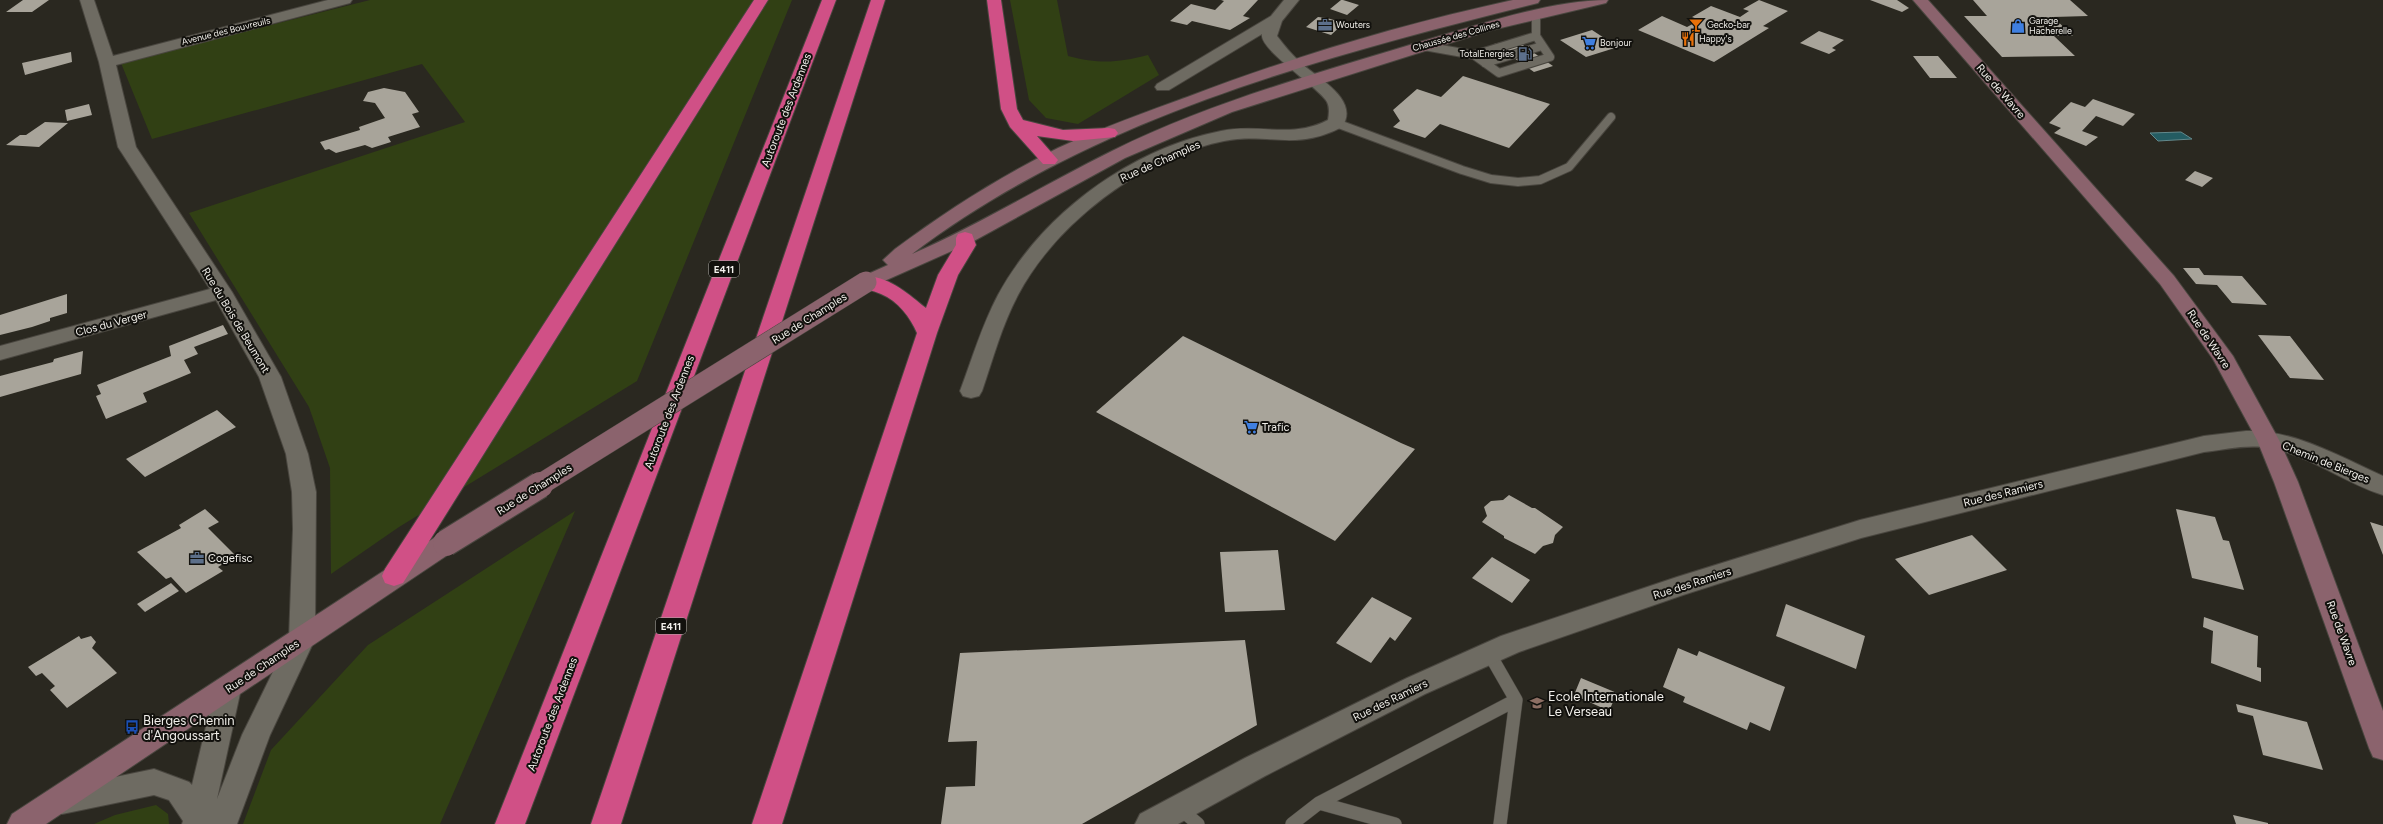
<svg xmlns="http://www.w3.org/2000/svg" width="2383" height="824" font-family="Figtree,sans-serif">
<rect width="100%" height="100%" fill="#2a2820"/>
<path fill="#314014" d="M370 0H792L637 381 399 527 331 574 330 468 309 407 189 213 465 122 422 64 152 139 121 63Z
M1010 0H1057L1068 56C1099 64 1117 63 1148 55L1159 75 1078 124 1046 118 1029 100Z
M575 511 440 824H243L271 750 368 645Z
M156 805 168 814 169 824H94L115 815Z"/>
<path fill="#245c62" stroke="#62888b" d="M2181 132 2192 139 2158 141 2150 133Z"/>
<path fill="#a8a49a" d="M23 0H49L32 12H6Z
M1221 0H1258L1243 16 1250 18 1230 30 1192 21 1187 25 1170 21 1191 4 1215 10 1224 1Z
M1341 0H1343L1359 5 1347 15 1330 9Z
M1759 0 1788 11 1763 26 1769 28 1714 62 1638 30 1662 16 1687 27 1700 20 1692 17 1711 6 1740 17 1749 11 1743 9Z
M1870 0H1897L1909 8 1902 12Z
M1973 0H2070L2088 16 2053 17 2073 36H2054L2075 56 2002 57 1964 16H1987Z
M1318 17 1327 18 1344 23 1331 35 1306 27Z
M1592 30 1618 47 1586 57 1560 40Z
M1819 31 1844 40 1832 48 1836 50 1829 54 1800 43Z
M1514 39 1553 66 1534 72 1494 44Z
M71 52 72 62 25 75 22 63Z
M1913 56H1938L1957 78H1930Z
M1463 76 1550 104 1509 148 1440 124 1425 138 1393 127 1400 121 1393 110 1417 89 1441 97Z
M384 88 405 92 419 112 412 114 420 127 388 137 391 142 372 148 365 145 336 153 329 149 325 150 320 142 360 130 359 127 385 118 375 103 363 101 368 92Z
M2093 99 2135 114 2123 126 2096 116 2082 131 2098 137 2086 146 2054 133 2061 128 2049 123 2071 102 2085 107Z
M89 104 92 115 67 121 65 110Z
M45 122 68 123 39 147 6 145 20 135H26Z
M2195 171 2213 178 2202 187 2185 180Z
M2183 268H2199L2204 275 2242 276 2267 305 2232 303 2217 285 2196 284Z
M67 294V313L50 318V321L32 327 0 335V315Z
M223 325 228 334 194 347 198 354 184 360 191 373 143 393 147 402 106 419 96 396 101 394 97 385 171 356 169 346Z
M2258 335 2290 336 2324 380 2290 378Z
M1183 336 1401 443 1415 449 1335 541 1096 412Z
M83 351 81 374 0 397V376L53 362 54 359Z
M217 410 236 427 145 477 126 459Z
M1509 495 1532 508H1535L1563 527 1555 535 1553 543 1543 546 1535 554 1504 538V536L1482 522 1487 516 1484 507 1491 501 1503 500Z
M205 509 219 522 208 528 236 556 218 567 223 571 186 593 171 577 166 579 137 552 181 528 179 525Z
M2176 509 2215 517 2223 540 2229 541 2244 590 2192 578Z
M2370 522 2383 526V555Z
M1972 535 2007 570 1929 595 1895 559Z
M1278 550 1285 610 1225 612 1220 552Z
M1492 557 1530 580 1512 603 1472 578Z
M171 583 179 591 145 612 137 604Z
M1372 597 1412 618 1395 641 1390 637 1371 663 1336 643Z
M1786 604 1865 636 1856 669 1776 636Z
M2204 617 2258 636 2257 667 2261 668V682L2211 663 2213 631 2203 627Z
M79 636 81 639 91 636 96 642 92 648 117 673 67 708 50 690 55 686 42 673 36 676 28 667Z
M1245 640 1257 725 1082 824H941L946 787 975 786 977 741 948 742 960 653Z
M1678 648 1697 656 1699 651 1785 687 1770 731 1750 722 1747 730 1683 702 1685 697 1663 687Z
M1581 678 1617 693 1609 711 1574 695Z
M2236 704 2307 722 2323 770 2263 755 2253 716 2238 712Z
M2233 815 2268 823V824H2236Z"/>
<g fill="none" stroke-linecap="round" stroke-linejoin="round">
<defs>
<path id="lane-far1" d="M1424 46 1474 55 1536 36V15
M1474 55 1499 73 1550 57 1536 36
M1485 63 1542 46
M1336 123 1462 170 1491 179 1518 182 1540 180 1569 167 1611 117"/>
<path id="lane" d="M1489 653 1516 700 1500 824
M1163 824 1179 808 1198 824
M1292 824 1319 803
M1395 824 1319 803 1516 700"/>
<path id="street" d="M80 0H94L113 56 328 0H352L350 3 116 65 136 147 232 292 281 377 308 454 316 492 315 639 270 735 237 824H182L183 821 169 800 154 795 62 814 52 810 48 801 52 792 62 788 154 769 189 782 192 785 215 689 219 681 228 678 237 681 241 689 217 799 242 735 289 639 293 529 292 492 286 454 259 377 216 300 0 360V346L210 289 118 147 99 62Z
M1284 0H1299L1282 21 1277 36C1284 45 1291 54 1300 62 1315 77 1361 99 1342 127 1294 152 1269 132 1224 141 1143 157 1056 223 1018 295 1002 325 993 359 982 391L979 396 971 398 963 396 960 391C972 359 982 325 998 295 1042 214 1130 149 1221 131 1259 123 1292 139 1328 120 1329 114 1330 108 1327 102 1320 88 1259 50 1262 34L1169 90H1157L1155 87 1157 84 1271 16Z
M2246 431C2293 429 2341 457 2383 476V495C2342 482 2306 452 2262 447 2243 445 2223 450 2204 452L1861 538 1683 595 1519 652 1425 694 1265 776 1178 824H1135L1140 814 1245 758 1407 678 1501 636 1677 577 1860 520 2204 436Z"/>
<path id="secondary" d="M1513 0H1540L1538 3C1323 57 1092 117 912 254 981 224 1045 184 1112 151 1210 102 1318 73 1423 41 1478 25 1551 0 1608 0L1606 3 1488 31 1232 112 1125 158 972 242 873 286 866 288 859 286 856 282 859 278 888 265 883 260 895 249C946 211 1001 176 1058 148 1101 128 1146 112 1190 96 1295 56 1403 24 1513 0Z
M1913 0H1928L2174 276 2233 356 2279 440 2298 482 2383 711V760L2373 757 2369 748 2274 482 2257 440 2213 359 2160 284Z
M446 534 455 536 458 543 455 550 46 824H7L12 814 437 536Z"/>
<path id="highway" d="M754 0H768L403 583 394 586 385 583 382 576 385 569Z
M822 0H836L525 824H495Z
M871 0H885L621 824H591Z
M987 0H1001L1017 109 1023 120 1063 130 1109 128 1115 129 1118 133 1115 137 1073 141 1037 136 1058 160 1055 164H1043L1010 127 1001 109Z
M965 232 972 234 976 245 958 275 937 333 782 824H752L917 333C910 317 898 301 881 294 873 290 861 290 856 282L859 278C884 271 908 294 926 308L938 275 956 245V238L958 234Z"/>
</defs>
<use href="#lane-far1" stroke="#49463f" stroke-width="10"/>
<use href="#lane" stroke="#49463f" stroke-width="14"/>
<use href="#street" stroke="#49463f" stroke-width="2"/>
<use href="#secondary" stroke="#49463f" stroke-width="2"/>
<use href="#highway" stroke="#49463f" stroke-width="2"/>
<use href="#lane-far1" stroke="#6e6b62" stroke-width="8"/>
<use href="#lane" stroke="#6e6b62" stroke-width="13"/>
<use href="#street" fill="#6e6b62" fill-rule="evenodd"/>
<use href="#secondary" fill="#8b636d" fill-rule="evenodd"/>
<use href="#highway" fill="#d05086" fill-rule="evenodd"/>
<defs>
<path id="secondary-bridge-far1" d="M538 486 866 282"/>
<path id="secondary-bridge" d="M446 543 540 485"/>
</defs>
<use href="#secondary-bridge-far1" stroke="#49463f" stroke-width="22" stroke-linecap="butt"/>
<use href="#secondary-bridge" stroke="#49463f" stroke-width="28" stroke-linecap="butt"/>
<use href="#secondary-bridge-far1" stroke="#8b636d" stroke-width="21"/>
<use href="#secondary-bridge" stroke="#8b636d" stroke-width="26"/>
</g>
<defs>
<symbol id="office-bare" viewBox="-9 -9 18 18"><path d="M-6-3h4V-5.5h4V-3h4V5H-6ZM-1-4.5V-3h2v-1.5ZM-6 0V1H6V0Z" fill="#5c6f8a" stroke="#12110d" stroke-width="2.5" paint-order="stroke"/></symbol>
<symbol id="bar-bare" viewBox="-9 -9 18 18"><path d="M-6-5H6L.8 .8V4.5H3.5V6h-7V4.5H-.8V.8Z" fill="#e8710a" stroke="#12110d" stroke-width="2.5" paint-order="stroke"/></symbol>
<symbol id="shop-bare" viewBox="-9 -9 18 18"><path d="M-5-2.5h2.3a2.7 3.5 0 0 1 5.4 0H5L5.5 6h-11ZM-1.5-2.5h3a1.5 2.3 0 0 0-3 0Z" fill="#3f7fe0" stroke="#12110d" stroke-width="2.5" paint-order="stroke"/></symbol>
<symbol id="restaurant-bare" viewBox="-9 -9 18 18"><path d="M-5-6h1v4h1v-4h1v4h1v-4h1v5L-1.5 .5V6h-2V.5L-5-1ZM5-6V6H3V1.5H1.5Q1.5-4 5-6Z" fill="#e8710a" stroke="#12110d" stroke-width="2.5" paint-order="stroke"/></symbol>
<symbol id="supermarket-bare" viewBox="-9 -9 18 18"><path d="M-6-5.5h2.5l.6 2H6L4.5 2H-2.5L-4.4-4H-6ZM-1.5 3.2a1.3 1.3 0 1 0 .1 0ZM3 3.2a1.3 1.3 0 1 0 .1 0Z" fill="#3f7fe0" stroke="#12110d" stroke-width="2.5" paint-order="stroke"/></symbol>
<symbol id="fuel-bare" viewBox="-9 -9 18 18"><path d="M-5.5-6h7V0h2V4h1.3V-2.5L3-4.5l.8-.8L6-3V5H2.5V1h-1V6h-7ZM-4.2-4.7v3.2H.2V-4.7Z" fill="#5c6f8a" stroke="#12110d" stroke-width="2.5" paint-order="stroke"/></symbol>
<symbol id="school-bare" viewBox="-9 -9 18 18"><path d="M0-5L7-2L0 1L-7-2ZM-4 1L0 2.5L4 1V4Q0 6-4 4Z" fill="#8d6e63" stroke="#12110d" stroke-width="2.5" paint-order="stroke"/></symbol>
<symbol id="bus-bare" viewBox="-9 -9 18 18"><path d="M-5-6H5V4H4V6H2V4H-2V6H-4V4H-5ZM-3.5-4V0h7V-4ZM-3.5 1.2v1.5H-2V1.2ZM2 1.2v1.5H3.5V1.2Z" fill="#1a4fb4" stroke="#12110d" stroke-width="2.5" paint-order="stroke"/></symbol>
</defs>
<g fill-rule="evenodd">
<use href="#office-bare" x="1315" y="15" width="20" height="20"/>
<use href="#bar-bare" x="1686" y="15" width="20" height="20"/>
<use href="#shop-bare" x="2008" y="16" width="20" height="20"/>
<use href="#restaurant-bare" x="1678" y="29" width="20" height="20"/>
<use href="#supermarket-bare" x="1579" y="33" width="20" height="20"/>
<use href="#fuel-bare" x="1515" y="44" width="20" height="20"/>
<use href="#supermarket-bare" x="1241" y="417" width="20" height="20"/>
<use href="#office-bare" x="187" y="548" width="20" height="20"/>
<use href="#school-bare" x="1527" y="693" width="20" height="20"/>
<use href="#bus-bare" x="122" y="717" width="20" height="20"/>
</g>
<g text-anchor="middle" stroke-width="4" stroke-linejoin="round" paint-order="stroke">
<g font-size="9" fill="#f2f0eb" stroke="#12110d" text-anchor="start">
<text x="2029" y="24">Garage<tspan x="2029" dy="10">Hacherelle</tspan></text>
<text x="1336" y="28">Wouters</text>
<text x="1707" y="28">Gecko-bar</text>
<text x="1699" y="42">Happy's</text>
<text x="1600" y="46">Bonjour</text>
<text x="1514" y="57" text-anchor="end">TotalEnergies</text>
</g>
<g font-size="9" fill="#f2f0eb" stroke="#12110d">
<text transform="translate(226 31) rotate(-14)" y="3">Avenue des Bouvreuils</text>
<text transform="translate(1456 36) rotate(-16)" y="3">Chaussée des Collines</text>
</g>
<g fill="#12110d" stroke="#afada8" stroke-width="1">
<rect x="709" y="261" width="30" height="16" rx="3"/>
<rect x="656" y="618" width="30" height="16" rx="3"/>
</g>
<g font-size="10" font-weight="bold" fill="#f2f0eb">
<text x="724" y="273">E411</text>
<text x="671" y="630">E411</text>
</g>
<g font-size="11" fill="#f2f0eb" stroke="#12110d">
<text transform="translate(2001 91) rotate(49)" y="4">Rue de Wavre</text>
<text transform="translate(786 110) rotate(-69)" y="4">Autoroute des Ardennes</text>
<text transform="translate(1160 161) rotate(-24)" y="4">Rue de Champles</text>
<text transform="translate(809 318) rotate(-32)" y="4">Rue de Champles</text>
<text transform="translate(236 320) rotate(59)" y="4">Rue du Bois de Beumont</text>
<text transform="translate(111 323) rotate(-15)" y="4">Clos du Verger</text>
<text transform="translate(2209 339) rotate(56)" y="4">Rue de Wavre</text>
<text transform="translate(669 412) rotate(-69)" y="4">Autoroute des Ardennes</text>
<text transform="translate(2326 462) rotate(22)" y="4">Chemin de Bierges</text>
<text transform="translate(534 489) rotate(-32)" y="4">Rue de Champles</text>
<text transform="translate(2003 493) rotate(-14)" y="4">Rue des Ramiers</text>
<text transform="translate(1692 583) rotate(-18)" y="4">Rue des Ramiers</text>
<text transform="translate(2342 633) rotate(70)" y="4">Rue de Wavre</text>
<text transform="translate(262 666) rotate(-34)" y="4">Rue de Champles</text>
<text transform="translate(1390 700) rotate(-26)" y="4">Rue des Ramiers</text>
<text transform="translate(552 714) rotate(-69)" y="4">Autoroute des Ardennes</text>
</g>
<g font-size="11" fill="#f2f0eb" stroke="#12110d" text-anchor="start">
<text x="1262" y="431">Trafic</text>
<text x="208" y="562">Cogefisc</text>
</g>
<g font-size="13" fill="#f2f0eb" stroke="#12110d" text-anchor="start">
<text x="1548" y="701">Ecole Internationale<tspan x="1548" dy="15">Le Verseau</tspan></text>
<text x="143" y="725">Bierges Chemin<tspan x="143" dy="15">d'Angoussart</tspan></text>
</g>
</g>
</svg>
